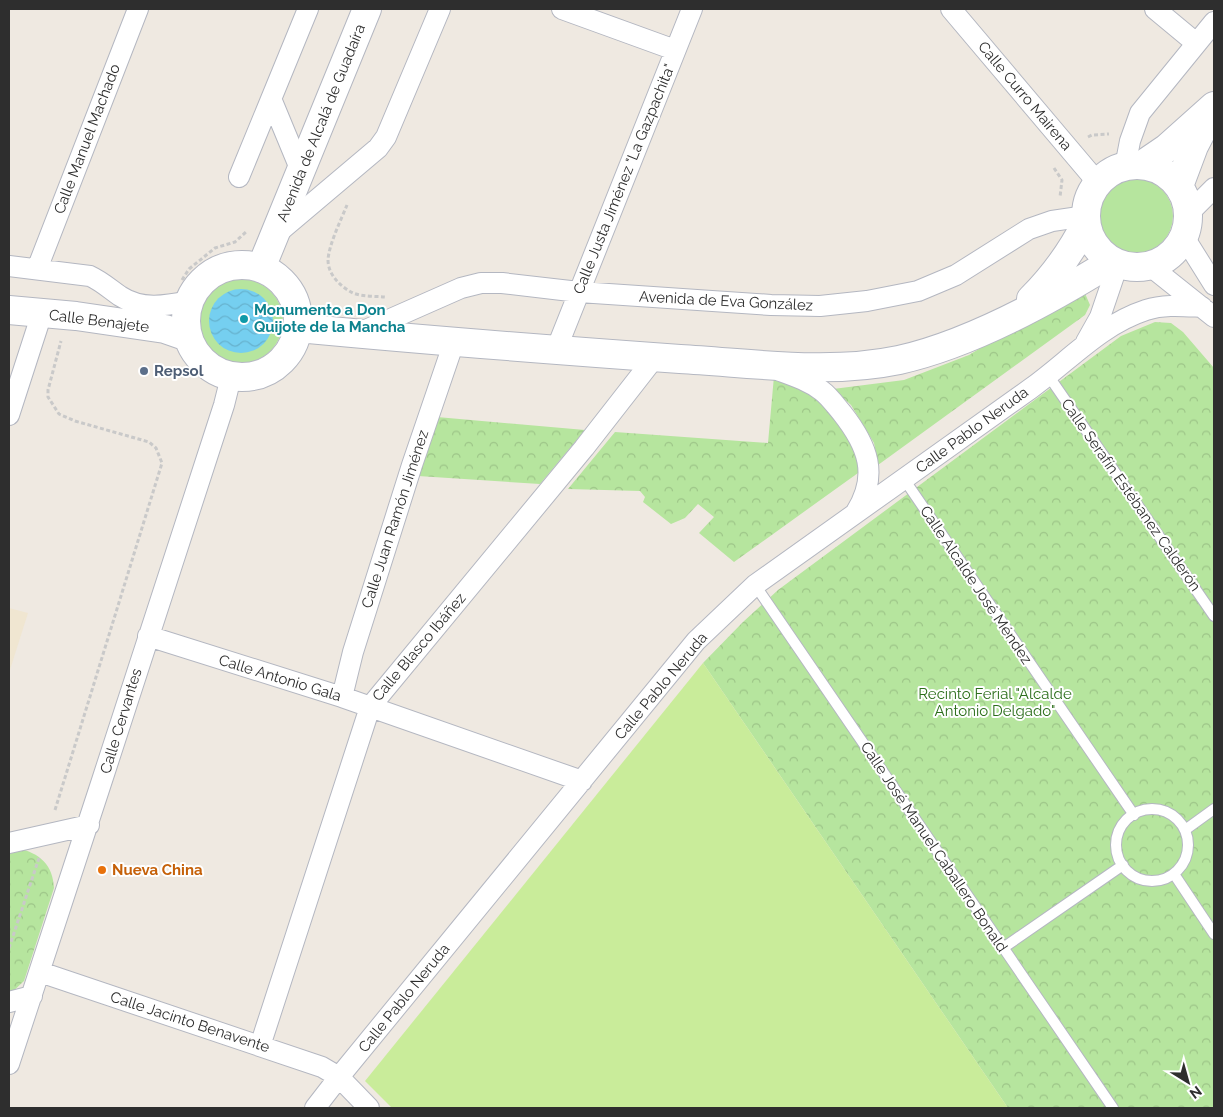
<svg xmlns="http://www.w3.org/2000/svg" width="1223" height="1117" font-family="Raleway,sans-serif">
<defs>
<pattern id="park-crowns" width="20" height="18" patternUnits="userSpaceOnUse" patternTransform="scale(1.25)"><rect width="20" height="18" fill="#b6e59e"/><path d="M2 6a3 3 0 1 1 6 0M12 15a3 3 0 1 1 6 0" fill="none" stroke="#9dc588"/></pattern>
<pattern id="water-waves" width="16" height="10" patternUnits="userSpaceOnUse" patternTransform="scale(1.25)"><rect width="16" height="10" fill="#75cff0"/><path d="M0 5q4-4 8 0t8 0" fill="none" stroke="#66b2ce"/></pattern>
</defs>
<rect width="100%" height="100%" fill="#efe9e1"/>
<path fill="#f0e6d1" d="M9 608 28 613 9 673Z"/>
<path fill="#b6e59e" d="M1099 216a37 37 0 1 1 74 0a37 37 0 1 1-74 0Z
M199 321a42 42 0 1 1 84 0a42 42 0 1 1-84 0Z"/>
<path fill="url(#park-crowns)" d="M1084 291 1090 305 1085 315 878 465 874 443 851 405 833 389 904 380 969 355 1070 293Z
M1155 322 1171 323 1183 332 1214 368V1108H1008L703 663 743 622 778 590 1121 336Z
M774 376C788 382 800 387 813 396 823 403 853 442 858 454 861 460 860 466 858 473L734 562 699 533 714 517 698 504 685 518 671 524 643 502 645 497 640 491 568 489 615 432 768 443Z
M437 417 585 430 540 484 418 476Z
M17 848C40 853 53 865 54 888L24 981 9 995V850Z"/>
<path fill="#c9ec9a" d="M703 663 1008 1108H392L365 1081Z"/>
<path fill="url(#water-waves)" d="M209 321a32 32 0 1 1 64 0a32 32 0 1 1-64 0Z"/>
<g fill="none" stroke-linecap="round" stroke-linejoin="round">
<defs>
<path id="lane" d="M1048 375 1214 616
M904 479 1134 815
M755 585 1113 1108
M1116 845a36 36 0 1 1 72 0a36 36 0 1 1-72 0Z
M1185 830 1214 809
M1174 874 1214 934
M1003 948 1123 865"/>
<path id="street" d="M562 9 675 50
M951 9 1098 183
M1155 9 1196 43
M272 101 301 171
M1125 167 1130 141 1140 113 1214 22
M239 177 308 9
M1189 213 1214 188
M275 235 378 148 386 137 440 9
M1184 237 1214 285
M9 266 90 276C101 281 110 289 120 296 141 310 165 306 189 301
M1150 266 1214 317
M37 269 138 9
M359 333 461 288 481 283H502L579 292 771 305 820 306 867 301 918 291 956 275 1029 229 1052 221 1086 216
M1086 342 1100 317 1118 264
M556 350 692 9
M780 371C794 376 809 381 822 391 829 396 836 406 842 413 868 446 879 475 856 512
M9 415 42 313
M148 636 342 697 582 781
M342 697 353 652 412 465 454 342
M9 843 89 825
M40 972 322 1067 339 1077 369 1108
M9 1002 32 996
M260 1046 370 707 584 448 655 357
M9 1064C82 845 152 624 224 405L231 377
M315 1108 339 1077 696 641 755 585C847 520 938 454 1030 389 1068 362 1100 325 1146 310 1164 304 1183 306 1202 307"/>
<path id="secondary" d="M1086 216a51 51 0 1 1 102 0a51 51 0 1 1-102 0Z
M1142 165 1167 148 1214 106
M1179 186 1194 146 1208 119
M186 321a56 56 0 1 1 112 0a56 56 0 1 1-112 0Z
M261 268 367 9
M1031 299C1055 275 1071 253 1086 223
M9 310 76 316 165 329 188 337
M298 328C425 340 553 350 680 359 752 363 828 375 899 360 971 344 1050 300 1113 261"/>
</defs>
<use href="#lane" stroke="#b4b7c1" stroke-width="12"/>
<use href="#street" stroke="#b4b7c1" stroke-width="22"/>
<use href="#secondary" stroke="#b4b7c1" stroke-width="30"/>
<path stroke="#c9c9c9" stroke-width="3" stroke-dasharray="4 2.5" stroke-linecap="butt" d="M1088 137 1092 135 1109 134
M1054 168 1062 180 1060 197
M347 205C341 220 329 244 328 260 328 275 341 287 353 293 363 297 375 296 385 297
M182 280 189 269 215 248 235 242 247 231
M55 810 162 463 156 448 149 442 75 421 59 414 48 397V390L61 341
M9 948 39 858"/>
<use href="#lane" stroke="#fff" stroke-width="10"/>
<use href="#street" stroke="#fff" stroke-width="20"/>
<use href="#secondary" stroke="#fff" stroke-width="28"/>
</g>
<circle fill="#0f9aa8" stroke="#fff" stroke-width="2" cx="244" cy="319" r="5"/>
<circle fill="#5c6f8a" stroke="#fff" stroke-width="2" cx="144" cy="371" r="5"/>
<circle fill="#e8710a" stroke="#fff" stroke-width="2" cx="102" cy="870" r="5"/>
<g text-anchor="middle" stroke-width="4" stroke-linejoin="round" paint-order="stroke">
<g font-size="15" fill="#2e2e2e" stroke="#fff">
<text transform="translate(1025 96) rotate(50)" y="5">Calle Curro Mairena</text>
<text transform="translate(321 123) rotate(-68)" y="5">Avenida de Alcalá de Guadaíra</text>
<text transform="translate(87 139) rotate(-69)" y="5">Calle Manuel Machado</text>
<text transform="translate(624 179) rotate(-68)" y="5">Calle Justa Jiménez "La Gazpachita"</text>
<text transform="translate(726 301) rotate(3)" y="5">Avenida de Eva González</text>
<text transform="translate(99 321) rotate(7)" y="5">Calle Benajete</text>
<text transform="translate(972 430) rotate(-36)" y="5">Calle Pablo Neruda</text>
<text transform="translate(1131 495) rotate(55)" y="5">Calle Serafín Estébanez Calderón</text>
<text transform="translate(395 519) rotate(-72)" y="5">Calle Juan Ramón Jiménez</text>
<text transform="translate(976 585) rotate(56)" y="5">Calle Alcalde José Méndez</text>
<text transform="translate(419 647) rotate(-50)" y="5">Calle Blasco Ibáñez</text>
<text transform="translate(280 678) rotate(17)" y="5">Calle Antonio Gala</text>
<text transform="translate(661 686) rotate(-50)" y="5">Calle Pablo Neruda</text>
<text transform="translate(121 721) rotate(-73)" y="5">Calle Cervantes</text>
<text transform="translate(934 847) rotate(56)" y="5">Calle José Manuel Caballero Bonald</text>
<text transform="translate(404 998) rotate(-51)" y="5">Calle Pablo Neruda</text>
<text transform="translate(190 1022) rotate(18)" y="5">Calle Jacinto Benavente</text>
</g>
<g font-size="15" font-weight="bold" fill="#0d838f" stroke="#fff" text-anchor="start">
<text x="254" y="315">Monumento a Don<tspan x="254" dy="17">Quijote de la Mancha</tspan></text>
</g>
<g font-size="15" font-weight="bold" fill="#4e5e75" stroke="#fff" text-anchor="start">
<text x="154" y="376">Repsol</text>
</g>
<g font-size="15" fill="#2c6e1b" stroke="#fff">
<text x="995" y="699">Recinto Ferial "Alcalde<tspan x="995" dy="17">Antonio Delgado"</tspan></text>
</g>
<g font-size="15" font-weight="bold" fill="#c56008" stroke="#fff" text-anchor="start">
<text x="112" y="875">Nueva China</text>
</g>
</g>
<rect width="1223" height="1117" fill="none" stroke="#2e2e2e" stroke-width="20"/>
<g transform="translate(1188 1082) rotate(143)" stroke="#ffffff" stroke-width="4" paint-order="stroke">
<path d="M0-4L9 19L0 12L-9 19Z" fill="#2e2e2e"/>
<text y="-8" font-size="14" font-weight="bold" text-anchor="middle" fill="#2e2e2e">N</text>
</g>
</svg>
